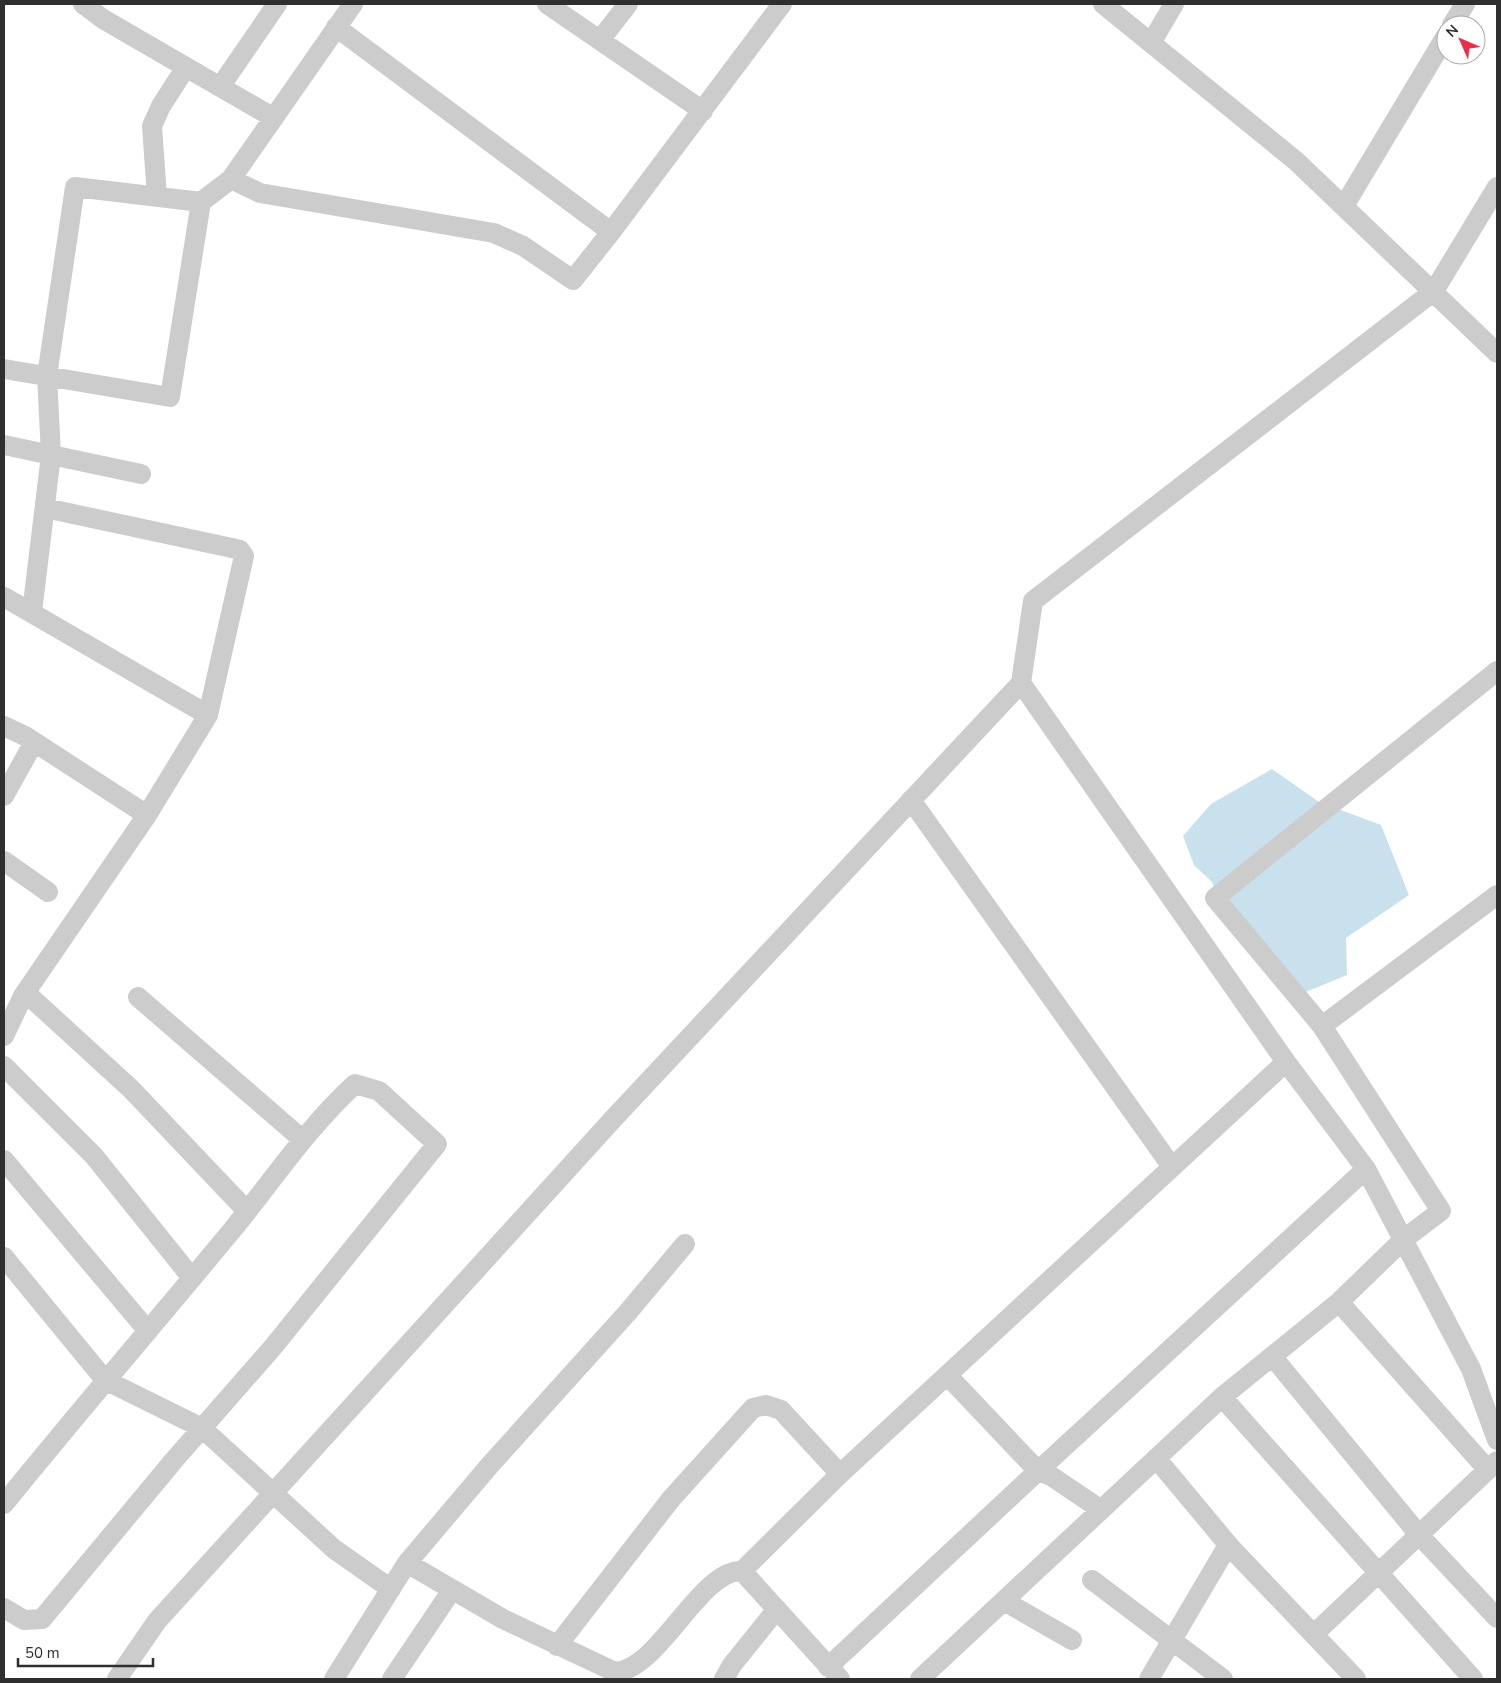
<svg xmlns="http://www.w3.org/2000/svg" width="1501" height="1683" font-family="'Nunito Sans',sans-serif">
<rect width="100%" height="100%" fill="#fff"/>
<path fill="#c8e1ed" d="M1272 769 1319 802 1381 825 1409 895 1346 938 1347 975 1301 994 1241 945 1212 882 1194 865 1183 836 1211 804Z"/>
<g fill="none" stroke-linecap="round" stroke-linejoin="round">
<path stroke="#ccc" stroke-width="20" d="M83 4 103 19 274 118
M547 4 703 111
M1103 4 1296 161 1497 353
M1452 25 1465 4
M336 27 611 232 782 4
M600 40 628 4
M1151 43 1174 4
M220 87 277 4
M231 179 260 193 494 233 523 246 573 280 611 232
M157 197 152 126 161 106 186 67
M1344 206 1446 36
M4 369 170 397 201 202 231 179 353 4
M4 445 141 474
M4 597 208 715
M32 612 51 455 47 376 75 187 201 202
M1021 683 1286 1062 1366 1169 1471 1369 1497 1440
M4 726 25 736 147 815
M4 796 34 742
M911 800 1172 1167
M4 861 48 892
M26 993 131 1089 247 1211
M138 997 303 1140
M1322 1026 1215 898 1497 671
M4 1036 23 996 147 815 208 715 244 556 240 550 232 548 45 508
M4 1066 94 1156 192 1278
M4 1160 148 1331
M4 1257 105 1380 202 1428 334 1549 391 1589
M1339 1302 1488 1470
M1272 1356 1420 1536 1497 1618
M948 1376 1038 1471 1366 1169
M1222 1397 1473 1679
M1156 1458 1231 1548 1356 1679
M4 1504C79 1411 157 1321 233 1229 273 1180 308 1127 355 1084L379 1091 437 1144 273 1347 175 1459 42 1619 24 1620 4 1608
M407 1563 503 1619 615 1672C659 1670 700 1569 742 1571L840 1679
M742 1571 840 1474 1286 1062
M1092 1580 1223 1679
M1004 1601 1072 1640
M1314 1634 1497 1461
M557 1646 671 1499 753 1408 766 1405 781 1410 840 1474
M828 1667 1038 1471 1051 1476 1100 1509
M117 1679 157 1621 614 1118 1021 683 1033 601 1434 291 1497 187
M334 1679 407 1563 490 1465 628 1312 685 1244
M392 1679 452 1590
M724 1679 732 1665 777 1609
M920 1679 1222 1397 1339 1302 1404 1239 1441 1211 1322 1026 1497 895
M1149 1679 1228 1545"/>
</g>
<rect width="1501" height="1683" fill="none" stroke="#2f2f2f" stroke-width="10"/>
<g transform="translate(1461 40) rotate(315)"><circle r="24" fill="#ffffff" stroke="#acacac"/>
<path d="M0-4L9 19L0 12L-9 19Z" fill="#ea2d4a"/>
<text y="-8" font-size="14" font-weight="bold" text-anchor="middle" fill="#2f2f2f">N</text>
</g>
<path d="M18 1658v8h135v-8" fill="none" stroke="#2f2f2f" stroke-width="2.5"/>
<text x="25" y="1658" font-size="15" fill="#2f2f2f" stroke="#ffffff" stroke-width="4" paint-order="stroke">50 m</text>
</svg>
